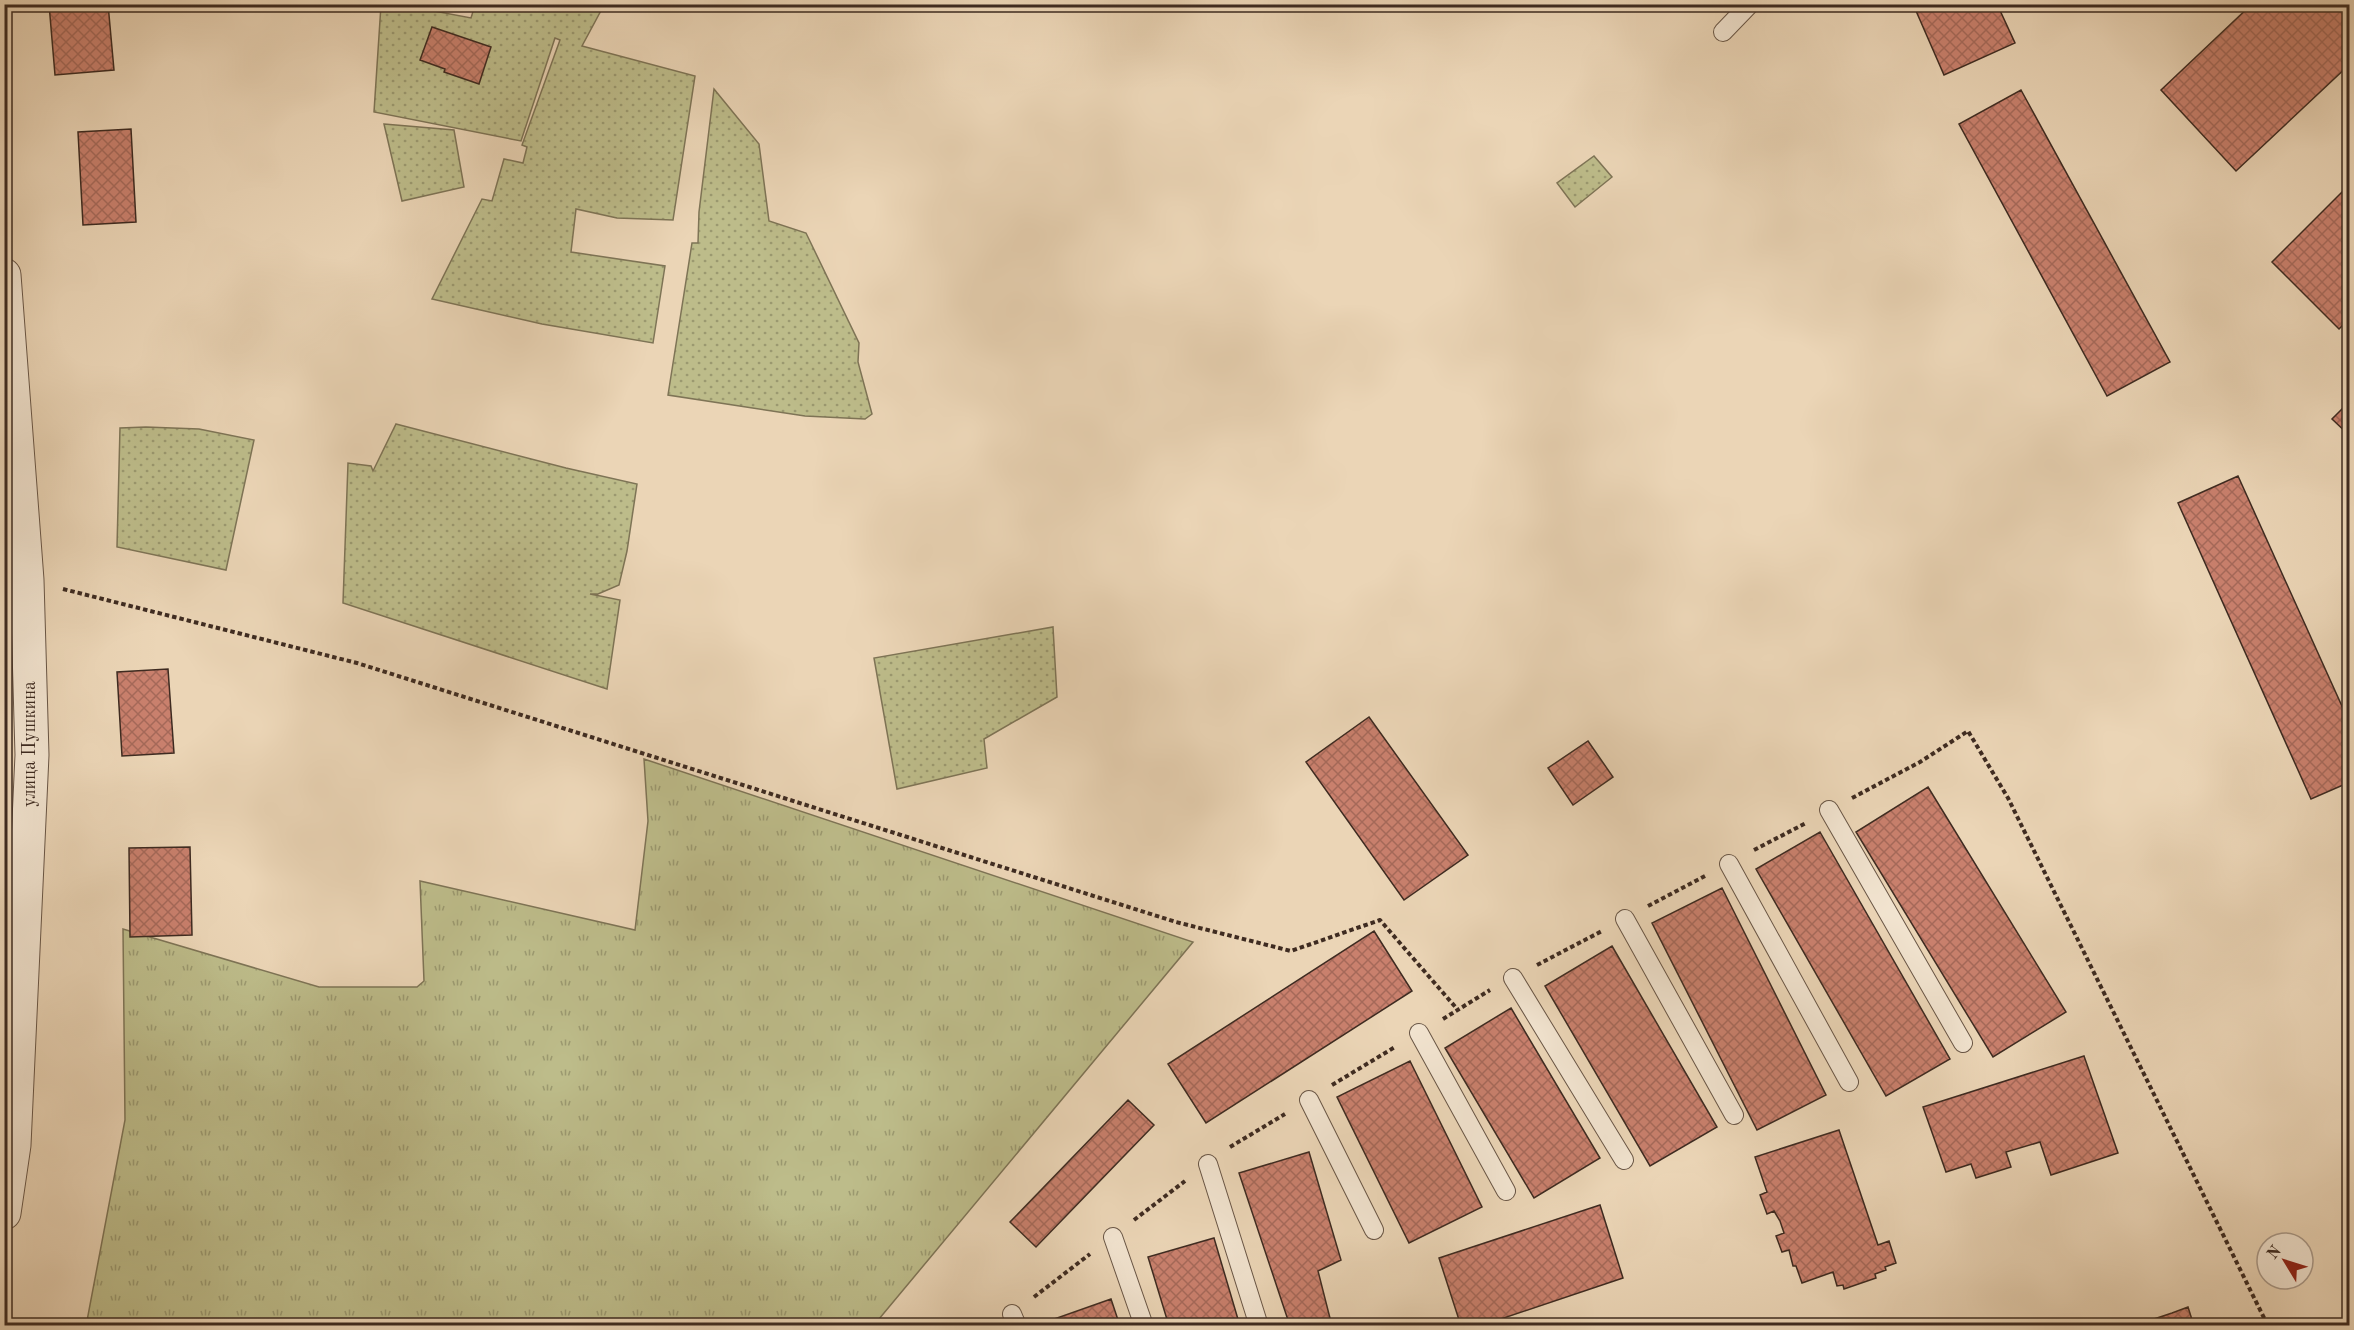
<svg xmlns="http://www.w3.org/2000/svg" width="2354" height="1330" font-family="'Old Standard TT',serif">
<defs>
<pattern id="grass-tufts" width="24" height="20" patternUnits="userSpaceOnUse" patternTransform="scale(1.5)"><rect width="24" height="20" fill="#bdbc8a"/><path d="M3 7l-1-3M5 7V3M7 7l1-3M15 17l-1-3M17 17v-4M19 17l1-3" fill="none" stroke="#9b9970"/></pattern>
<pattern id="park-dots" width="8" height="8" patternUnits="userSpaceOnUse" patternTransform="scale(1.5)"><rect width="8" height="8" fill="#bdbc8a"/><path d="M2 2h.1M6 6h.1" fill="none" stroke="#9b9970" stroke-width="1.8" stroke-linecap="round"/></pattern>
<pattern id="building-cross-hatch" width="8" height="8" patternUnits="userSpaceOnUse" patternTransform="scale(1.5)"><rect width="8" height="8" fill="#c9806d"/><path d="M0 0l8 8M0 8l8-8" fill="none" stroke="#a56959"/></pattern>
</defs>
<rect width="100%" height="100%" fill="#ebd5b6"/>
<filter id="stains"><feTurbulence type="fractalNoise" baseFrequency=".00333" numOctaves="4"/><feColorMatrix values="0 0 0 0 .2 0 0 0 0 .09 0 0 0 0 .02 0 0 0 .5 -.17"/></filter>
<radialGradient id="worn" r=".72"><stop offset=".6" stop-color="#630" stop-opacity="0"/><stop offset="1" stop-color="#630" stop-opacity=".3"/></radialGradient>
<path fill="url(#grass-tufts)" stroke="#7e7456" stroke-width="1.5" d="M644 759 1193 942 874 1325 86 1326 125 1120 123 929 319 987H417L424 981 420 881 635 930 648 821Z"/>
<path fill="url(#park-dots)" stroke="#7e7456" stroke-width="1.5" d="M381 5H402L471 18 475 5H604L582 46 695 76 673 220 617 218 576 209 571 252 665 266 653 343 542 324 432 299 482 199 492 201 504 159 523 163 527 147 522 145 560 40 555 38 521 141 374 112Z
M714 89 759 144 769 221 806 233 859 343 858 362 872 414 865 419 805 416 668 395 692 243H698L699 212Z
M384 124 454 130 464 187 402 201Z
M1594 156 1612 177 1575 207 1557 183Z
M396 424 566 468 637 484 627 551 619 585 598 594H590L620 600 607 689 343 603 348 463 371 466 373 471Z
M146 427 199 429 254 440 226 570 117 547 120 428Z
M1053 627 1057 697 984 739 987 768 897 789 874 658Z"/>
<path fill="url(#building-cross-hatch)" stroke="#3e2b21" stroke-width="1.5" d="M49 4H108L114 70 55 75Z
M1913 4H1997L2015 43 1944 75Z
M2252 4H2350V64L2236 171 2161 90Z
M432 27 491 47 479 84 444 72 445 69 420 60Z
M2021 90 2170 362 2107 396 1959 124Z
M131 129 136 222 83 225 78 132Z
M2350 184V318L2339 329 2272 262Z
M2350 401V436L2332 419Z
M2238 476 2350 724V782L2311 799 2178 503Z
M168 669 174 753 122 756 117 672Z
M1369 717 1468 855 1404 900 1306 762Z
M1588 741 1613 777 1573 805 1548 768Z
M1928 787 2066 1012 1993 1057 1856 832Z
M1820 832 1950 1059 1886 1096 1756 869Z
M190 847 192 935 130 937 129 848Z
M1722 888 1826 1095 1757 1130 1652 923Z
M1374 931 1412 991 1206 1123 1168 1064Z
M1612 946 1717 1127 1650 1166 1545 986Z
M1511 1008 1600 1158 1534 1198 1445 1048Z
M2084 1056 2118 1153 2051 1175 2040 1142 2006 1152 2011 1167 1976 1178 1971 1164 1946 1172 1923 1107Z
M1410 1061 1482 1207 1409 1243 1337 1097Z
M1128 1100 1154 1125 1036 1247 1010 1222Z
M1839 1130 1878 1245 1889 1241 1896 1263 1885 1267 1886 1270 1875 1274 1876 1278 1844 1289 1843 1285 1837 1286 1833 1272 1802 1283 1796 1266H1793L1789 1250 1782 1252 1776 1236 1784 1233 1780 1221 1774 1211 1767 1214 1760 1195 1767 1192 1755 1157Z
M1309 1152 1341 1260 1318 1271 1332 1326H1290L1239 1173Z
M1600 1205 1623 1278 1480 1326H1461L1439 1258Z
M1214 1238 1240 1326H1169L1148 1257Z
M1111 1299 1120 1326H1040V1324Z
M2188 1307 2194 1326H2133L2172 1313Z"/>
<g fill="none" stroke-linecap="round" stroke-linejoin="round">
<defs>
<path id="lane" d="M1723 32 1750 4
M1829 810 1963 1043
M1729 864 1849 1082
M1625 919 1734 1115
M1513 978 1624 1160
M1419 1033 1506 1191
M1309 1100 1374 1230
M1208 1164 1259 1326
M1113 1237 1144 1326
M1012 1314 1017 1326"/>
<path id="street" d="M4 275 27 580 32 755 14 1145 4 1213"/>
</defs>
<use href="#lane" stroke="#695646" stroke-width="20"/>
<use href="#street" stroke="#695646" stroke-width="35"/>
<path stroke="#3e2b21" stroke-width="4" stroke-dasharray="4.5 3" stroke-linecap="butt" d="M63 589 357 663 1176 922 1291 951 1380 920 1458 1010
M1852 798 1920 762 1968 731 2008 798 2268 1326
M1754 850 1806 823
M1648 906 1705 876
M1537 965 1602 931
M1443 1019 1490 990
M1332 1085 1395 1047
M1230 1147 1285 1114
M1134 1220 1185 1181
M1034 1297 1090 1254"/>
<use href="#lane" stroke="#f2e4d0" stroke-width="18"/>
<use href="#street" stroke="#f2e4d0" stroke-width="33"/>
</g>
<g text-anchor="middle" stroke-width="4.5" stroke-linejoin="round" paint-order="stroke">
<g font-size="18" fill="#3e2b21" stroke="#f2e4d0">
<text transform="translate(29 744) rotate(-90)" y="6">улица Пушкина</text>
</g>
</g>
<rect width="2354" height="1330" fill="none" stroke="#ebd5b6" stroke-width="24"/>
<rect x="6" y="6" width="2342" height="1318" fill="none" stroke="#3e2b21" stroke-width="3"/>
<rect x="12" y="12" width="2330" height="1306" fill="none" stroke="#3e2b21" stroke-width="1.5"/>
<g transform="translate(2285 1261) rotate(308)"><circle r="28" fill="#f2e4d0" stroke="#aa9a8a" stroke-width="1.5"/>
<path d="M0-4.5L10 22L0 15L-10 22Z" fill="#8f2418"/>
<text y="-9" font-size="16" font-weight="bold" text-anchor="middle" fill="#3e2b21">N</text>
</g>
<rect width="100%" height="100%" filter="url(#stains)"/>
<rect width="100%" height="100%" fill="url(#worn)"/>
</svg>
